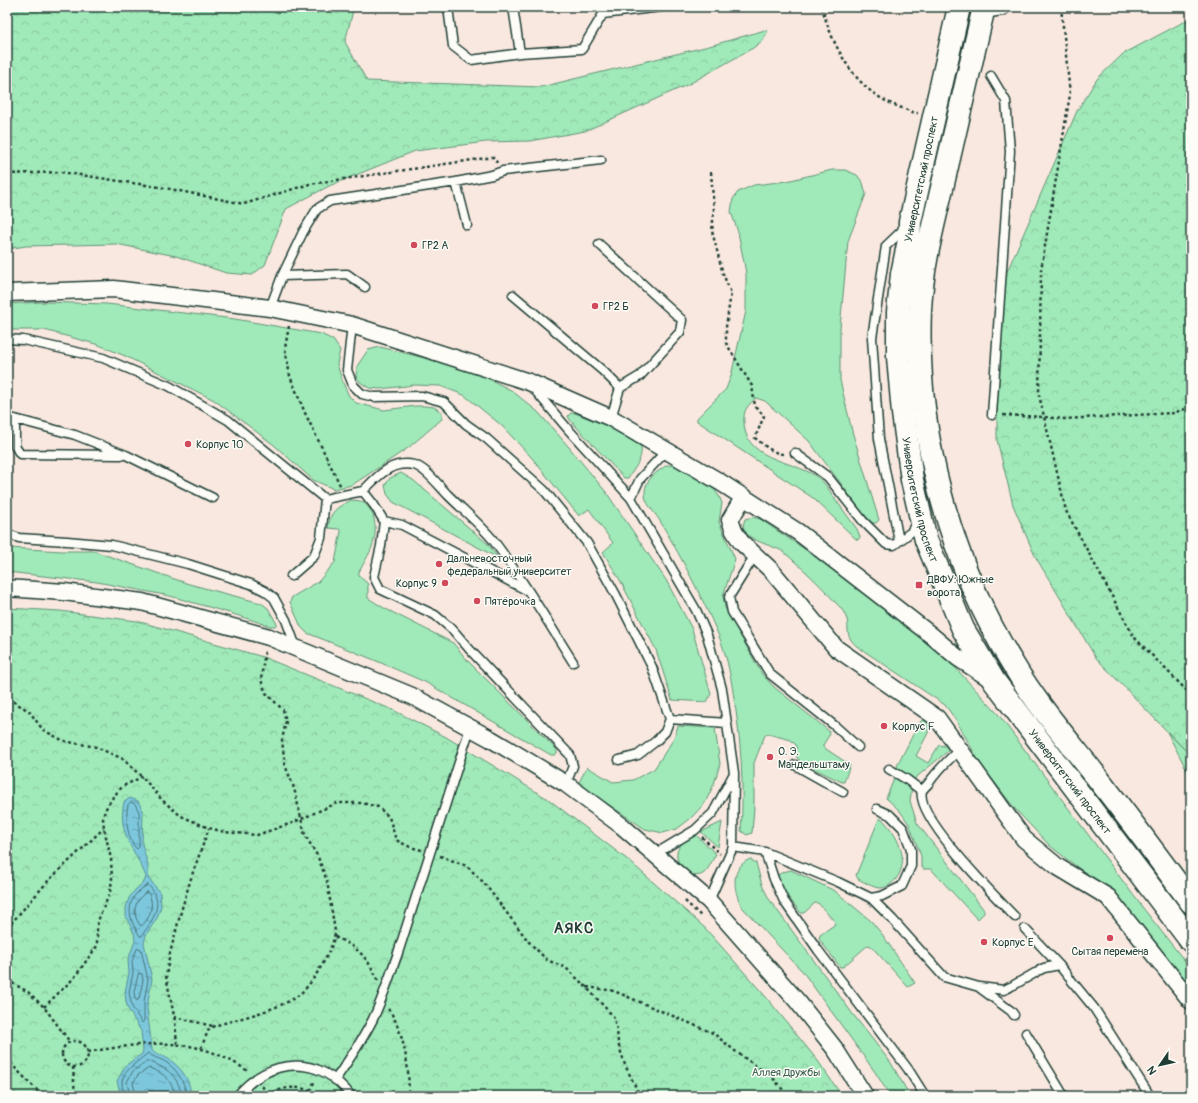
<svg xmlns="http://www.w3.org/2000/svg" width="1198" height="1103" font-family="Pangolin,sans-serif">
<defs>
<pattern id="forest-crowns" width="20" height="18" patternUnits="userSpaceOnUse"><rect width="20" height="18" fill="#a0e9b8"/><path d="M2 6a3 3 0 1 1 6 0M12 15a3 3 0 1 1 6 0" fill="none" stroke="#89c99f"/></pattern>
<pattern id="water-ripples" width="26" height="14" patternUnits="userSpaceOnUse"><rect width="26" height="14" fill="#7dc7dd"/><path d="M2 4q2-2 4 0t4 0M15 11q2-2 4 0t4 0" fill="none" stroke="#66a3b4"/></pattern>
</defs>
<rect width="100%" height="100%" fill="#f9e8df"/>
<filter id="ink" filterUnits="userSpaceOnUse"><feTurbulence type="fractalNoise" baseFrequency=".025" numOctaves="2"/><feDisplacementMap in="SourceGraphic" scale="8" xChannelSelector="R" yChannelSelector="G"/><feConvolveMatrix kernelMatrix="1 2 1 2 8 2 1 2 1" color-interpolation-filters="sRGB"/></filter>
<g filter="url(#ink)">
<path fill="#a0e9b8" stroke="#609376" d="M832 170H845L857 175 863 183 866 194 848 241 840 328V380L852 431 879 520 876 523H872L862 512 809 441 765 401 756 398C746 407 743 411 744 424 747 464 799 459 822 481 826 485 830 491 833 496 841 507 849 518 857 529L860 537 858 540 856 539 813 498 697 421V418L726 389 731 376 746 311V273L738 232 731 212 733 199 738 192 754 185 787 181Z
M41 302 107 304 235 319 321 334 333 340 340 350 337 364 343 383 349 396 356 403 384 410 416 406H425L434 407 442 412V419L408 448 375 470 352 485 334 489 313 480 274 445 214 400 125 356 99 345 44 330H7V304Z
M380 347 449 364 485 377 511 390 538 412 568 446 606 492 666 580 692 629 711 694 707 702 672 700 656 650 620 580 603 552 613 543 589 509 579 516 532 458 501 425 464 395 440 386 415 385 380 389 369 388 360 382 356 376 357 366 368 350Z
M571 413H575L608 426 640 445C645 455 634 470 628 478H624L570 420 568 416Z
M667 465 678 466 714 489 719 496 722 503 719 522 735 559 723 596 725 608 762 674 774 687 829 731 830 734 823 745V747L850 765 844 782H842L804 764 797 758 796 745 791 740 768 734 765 735 754 763V807L752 833 747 835 741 831C744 785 741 738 733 692 730 672 726 653 718 634 701 595 681 557 660 521 654 511 644 503 645 492 645 479 658 471 667 465Z
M401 473 413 480 488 544 498 558 393 502 387 494 385 485 390 478Z
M351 500C354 501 358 500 360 501 375 507 377 527 374 540 372 551 364 562 359 572V576L368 584V598L384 608 453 643 468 661 557 750V753L555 755H551L425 682 372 659 307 633 301 627 290 602 292 597 318 582 335 562 341 531 339 529 328 528C330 511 336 508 351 500Z
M753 517 760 519 812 554 938 649 998 714 1143 908 1191 969V991L1107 890 1050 846 1016 810 981 765 956 720 945 705 858 647C855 645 852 642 850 638 846 632 850 623 845 615 843 610 839 606 836 603 821 585 802 568 785 553 775 544 735 541 745 519Z
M7 545 9 548 62 551H94L189 584 261 603 268 608 277 624 275 626H270L233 614 170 596 97 582 7 572Z
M925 718 929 721 928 733 916 756 928 763 939 745 945 746 948 749V751L913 780 898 769 897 766 919 723Z
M678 726 715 728 720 764 714 784 705 803 690 819 677 829 663 833 645 829 578 784 587 767 613 782 633 780 654 769 673 740Z
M1167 732 1191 756V778Z
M898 777 912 786 910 801 917 823 984 910V913L978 919 976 918 931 869H923L921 865V856L909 824 900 811 886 798 894 779Z
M879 819H882C897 834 911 860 896 879 892 884 886 888 880 888 874 888 864 882 858 879L856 875Z
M722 822 718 847 701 832Z
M695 834 716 854C712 860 709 869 704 873 693 883 668 861 680 846 684 841 690 838 695 834Z
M750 859 756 863 762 885 769 899 852 1013 891 1063 910 1096H890L875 1072 803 972 742 907C733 890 730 868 750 859Z
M791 870 835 891 871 921 882 934 915 983 908 987 871 946 868 945 843 967H840L819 939 820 935 834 925 835 922 818 903H815L804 913H801L788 897 778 878V875L783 872Z"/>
<path fill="url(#forest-crowns)" stroke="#609376" d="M7 7H354L345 42 367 81 541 87 713 45 765 30 767 31V33L762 41 753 48 689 84 585 131 530 141 486 142 415 151 329 186 286 209 265 265 252 275 226 273 176 256 116 244 26 246 7 249Z
M1191 18V756L1096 658 1035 556 1013 505 997 440V352L1006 274 1077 111 1097 79 1123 54Z
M7 608 60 611 137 621 263 657 393 710 446 737 548 799 628 860 705 928 766 997 818 1061 842 1096H7Z"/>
<path fill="url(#water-ripples)" stroke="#579099" d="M130 798 138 801 143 811 142 844 148 865V877L160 893 161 906 157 918 146 935 144 943 152 979 147 1007 152 1050C155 1055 158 1054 163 1056 178 1063 191 1079 191 1096H121L117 1081 126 1065 142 1054 143 1050 141 1031 128 1009 126 1002 125 992 129 973 128 960 135 941 134 933 126 917V908L129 898 135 890 144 882 146 877C136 849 117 836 124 802Z"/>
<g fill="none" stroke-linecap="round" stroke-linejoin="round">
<path stroke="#457478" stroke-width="1" d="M131 802 135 804 139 812V847L137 849C127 841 125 816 128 805Z
M148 885C161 897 158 911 149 925 147 929 144 931 142 936H140C127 918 124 897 148 885Z
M147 892C156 901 150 920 141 926 131 915 134 899 147 892Z
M139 948 141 949 148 980 144 1001V1021L142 1023 132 1007 129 992 133 973 132 961 137 949Z
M139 973 142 974 143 980 139 999 137 1001 135 999 134 992Z
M124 1096C124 1092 122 1088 122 1083 122 1071 140 1060 148 1053 153 1057 155 1057 162 1060 176 1067 184 1080 187 1096
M130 1096 127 1082 133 1071 148 1061C168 1069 177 1074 182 1096
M136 1096 133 1083 138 1075 149 1068C165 1073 171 1080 176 1096"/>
<defs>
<path id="lane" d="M448 7 453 46 471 60 520 53 513 7
M520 53 582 49 603 14 661 7
M991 76 1006 101 1010 151 992 415
M456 182 467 225
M599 244 682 320 680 332 640 376 620 388
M282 276 347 274 365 287
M513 295 603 371 620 388 611 418
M270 308 282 276 303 232 317 209 330 201 456 182 492 175 503 171 601 160
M352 325 347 370 353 385 362 394 374 397 422 396 444 402 466 424 487 439 544 490 587 543 616 595 652 667 670 719 727 723
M7 339 23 340 103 358 169 386 228 420 325 499
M533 388 567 428 631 498
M7 419H15L75 435 126 455 213 498
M15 419V446L20 454 121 455
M667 450 640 479 631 498 696 610 707 635 722 689 734 773 733 847 709 901
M795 453 828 477 863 521 886 544 894 545 911 532 918 520
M363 491C377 477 391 460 414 465 426 468 439 486 448 495 463 510 480 524 493 540 523 579 547 621 573 662
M384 521 402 525 528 591
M7 534 19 538 67 541 112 545 188 564 251 584 265 591 274 598 286 620 296 647
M899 541 879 439 872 338 886 246 906 227
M755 555 729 597 732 612 770 674 835 726 858 747
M291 576 314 556 321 538 325 499 363 491 374 505 384 521 381 546 374 577 380 589 435 615 453 630 471 651 570 755 573 766 566 784
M959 750C947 761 937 771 928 784 926 786 923 789 922 791 915 817 996 897 1015 917
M619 760 638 755 656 741 665 732 670 719
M795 765 843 792
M889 769 906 779 922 791
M733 847 765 852 774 879 784 901 818 950 908 1069 925 1096
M765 852 838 882 871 898 892 919 944 977 979 987 1004 990 1010 987
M655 854 695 830 713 813 733 775
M871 898 882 896 902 886 911 866V849L903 828 890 815 877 809
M1025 929 1059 965
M1040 970 1044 968 1059 965 1067 975
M1071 980 1094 1008 1150 1096
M1014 985 1035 973
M980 988 1011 1011 1014 1015
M1026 1033 1064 1096
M335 1080C349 1060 362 1041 373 1019 383 998 390 975 398 953L470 728
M237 1096C269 1057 320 1054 351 1096"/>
<path id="street" d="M983 10 1002 7
M7 293 114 289 270 308 352 325 529 382 611 418 720 482 798 532 931 635 958 658 992 680
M743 498 730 520 734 531 741 542 771 570 836 648 937 718 1024 839 1058 867 1108 897 1191 1001
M7 588 64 592 142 602 269 637 412 696 491 739 566 784 622 826 709 901 798 1002 835 1049 865 1096"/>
<g id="primary">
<path id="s1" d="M959 7 910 222 909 240 902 274 898 312V357L903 413 912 480 926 540 963 629 994 681 1191 941"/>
<path d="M984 7C971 63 958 119 945 175 935 219 922 264 920 310 915 434 949 560 1014 666 1037 705 1068 740 1096 776 1129 818 1160 860 1191 902"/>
</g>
</defs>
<use href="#lane" stroke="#1f3d34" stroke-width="11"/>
<use href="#street" stroke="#1f3d34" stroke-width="19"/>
<use href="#primary" stroke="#1f3d34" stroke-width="25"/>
<path stroke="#1f3d34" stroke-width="2.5" stroke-dasharray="3 3" stroke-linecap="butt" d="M822 7C831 42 852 84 886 101 895 106 905 109 915 113H918
M1061 7 1070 94 1041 270 1039 395 1066 511 1134 637 1191 695
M711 172 714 211 712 231 723 274 731 293 726 327V343L752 386 755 406 764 416 755 438C764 445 774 455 786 454
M7 174 61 172 165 188 244 204 310 184 493 157 498 164
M289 326 285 348 290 376 305 413 341 487
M1003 415 1044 417 1064 419 1173 413 1191 407
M7 701 14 702 29 711 43 730 64 741 96 747 123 759 145 780 162 800 181 816 209 828 225 832 257 835 292 823 337 803H362L378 807 389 817 396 840 410 847 422 850
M702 837 720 854
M440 856 467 866 484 883 529 942 547 960 566 968 586 987 613 1016 617 1029 618 1043 625 1065 640 1096
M685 901 702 917
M7 928 49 880 104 828
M335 937C358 947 367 957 378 980
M1187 957 1191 962
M7 980 28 992 44 1007 70 1042
M587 987 614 991 713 1033 735 1051 773 1078 788 1096
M44 1007 74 978 97 946V926L100 915 110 893 112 879 111 859 104 828 103 819 105 810 113 797 123 786 142 777
M388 1009C403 1027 411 1073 408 1096
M174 1017 213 1026
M62 1054a13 13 0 1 1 26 0a13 13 0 1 1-26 0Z
M177 1044 175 1021 166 976 170 953 182 908 192 875 209 828
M201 1048 208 1031 214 1026C237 1019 282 1009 300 994 309 986 316 975 322 965 328 953 334 944 335 931L327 881 318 857 305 835 294 788 285 765 282 740 286 721 283 710 266 693 261 680 265 650
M88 1052C150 1042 195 1034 249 1072
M7 1058 16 1069 43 1096
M73 1067 75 1096
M262 1086 269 1096
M268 1096C284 1084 305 1086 321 1096
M308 1096 315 1080"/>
<use href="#lane" stroke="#fdfcf7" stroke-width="8"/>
<use href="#street" stroke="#fdfcf7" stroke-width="16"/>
<use href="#primary" stroke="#fdfcf7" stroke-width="22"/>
</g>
</g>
<g fill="#d1495b" stroke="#fdfcf7" stroke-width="1.5">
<circle cx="414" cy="245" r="4"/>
<circle cx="595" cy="306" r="4"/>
<circle cx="188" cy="444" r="4"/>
<circle cx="439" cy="564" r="4"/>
<circle cx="445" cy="583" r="4"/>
<rect x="915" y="581" width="8" height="8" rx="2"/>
<circle cx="477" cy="601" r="4"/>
<circle cx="884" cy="726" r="4"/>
<circle cx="770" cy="757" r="4"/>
<circle cx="1110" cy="938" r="4"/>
<circle cx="984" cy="942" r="4"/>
</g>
<g text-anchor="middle" stroke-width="3" stroke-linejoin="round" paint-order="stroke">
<g font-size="11" fill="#1f3d34" stroke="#fdfcf7">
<text transform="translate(921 179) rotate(-78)" y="4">Университетский проспект</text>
<text dy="4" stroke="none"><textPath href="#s1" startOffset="501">Университетский проспект</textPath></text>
<text dy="4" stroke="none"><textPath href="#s1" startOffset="825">Университетский проспект</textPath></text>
</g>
<g font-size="11" fill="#1f3d34" stroke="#fdfcf7" text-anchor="start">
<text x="422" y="249">ГР2 А</text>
<text x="603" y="310">ГР2 Б</text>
<text x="196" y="448">Корпус 10</text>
<text x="447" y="562">Дальневосточный<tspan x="447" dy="13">федеральный университет</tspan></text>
<text x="927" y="583">ДВФУ: Южные<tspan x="927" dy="13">ворота</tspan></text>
<text x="437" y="587" text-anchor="end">Корпус 9</text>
<text x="485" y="605">Пятёрочка</text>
<text x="892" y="730">Корпус F</text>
<text x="778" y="755">О. Э.<tspan x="778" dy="13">Мандельштаму</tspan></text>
<text x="992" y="946">Корпус E</text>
<text x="1110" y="955" text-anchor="middle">Сытая перемена</text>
</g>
<g font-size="11" fill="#395f4e" stroke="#fdfcf7">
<text x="786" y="1076">Аллея Дружбы</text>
</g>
<g font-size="15" font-weight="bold" letter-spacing="1" fill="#1f3d34" stroke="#fdfcf7">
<text x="574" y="933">АЯКС</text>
</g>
</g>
<rect width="1198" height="1103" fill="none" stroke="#fdfcf7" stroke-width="24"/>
<rect x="12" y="12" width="1174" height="1079" fill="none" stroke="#1f3d34" stroke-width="1.5" filter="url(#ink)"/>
<g transform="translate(1160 1065) rotate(236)" stroke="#fdfcf7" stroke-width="3" paint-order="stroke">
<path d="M0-3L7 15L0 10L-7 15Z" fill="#1f3d34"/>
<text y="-6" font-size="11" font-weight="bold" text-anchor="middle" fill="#1f3d34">N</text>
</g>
</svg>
